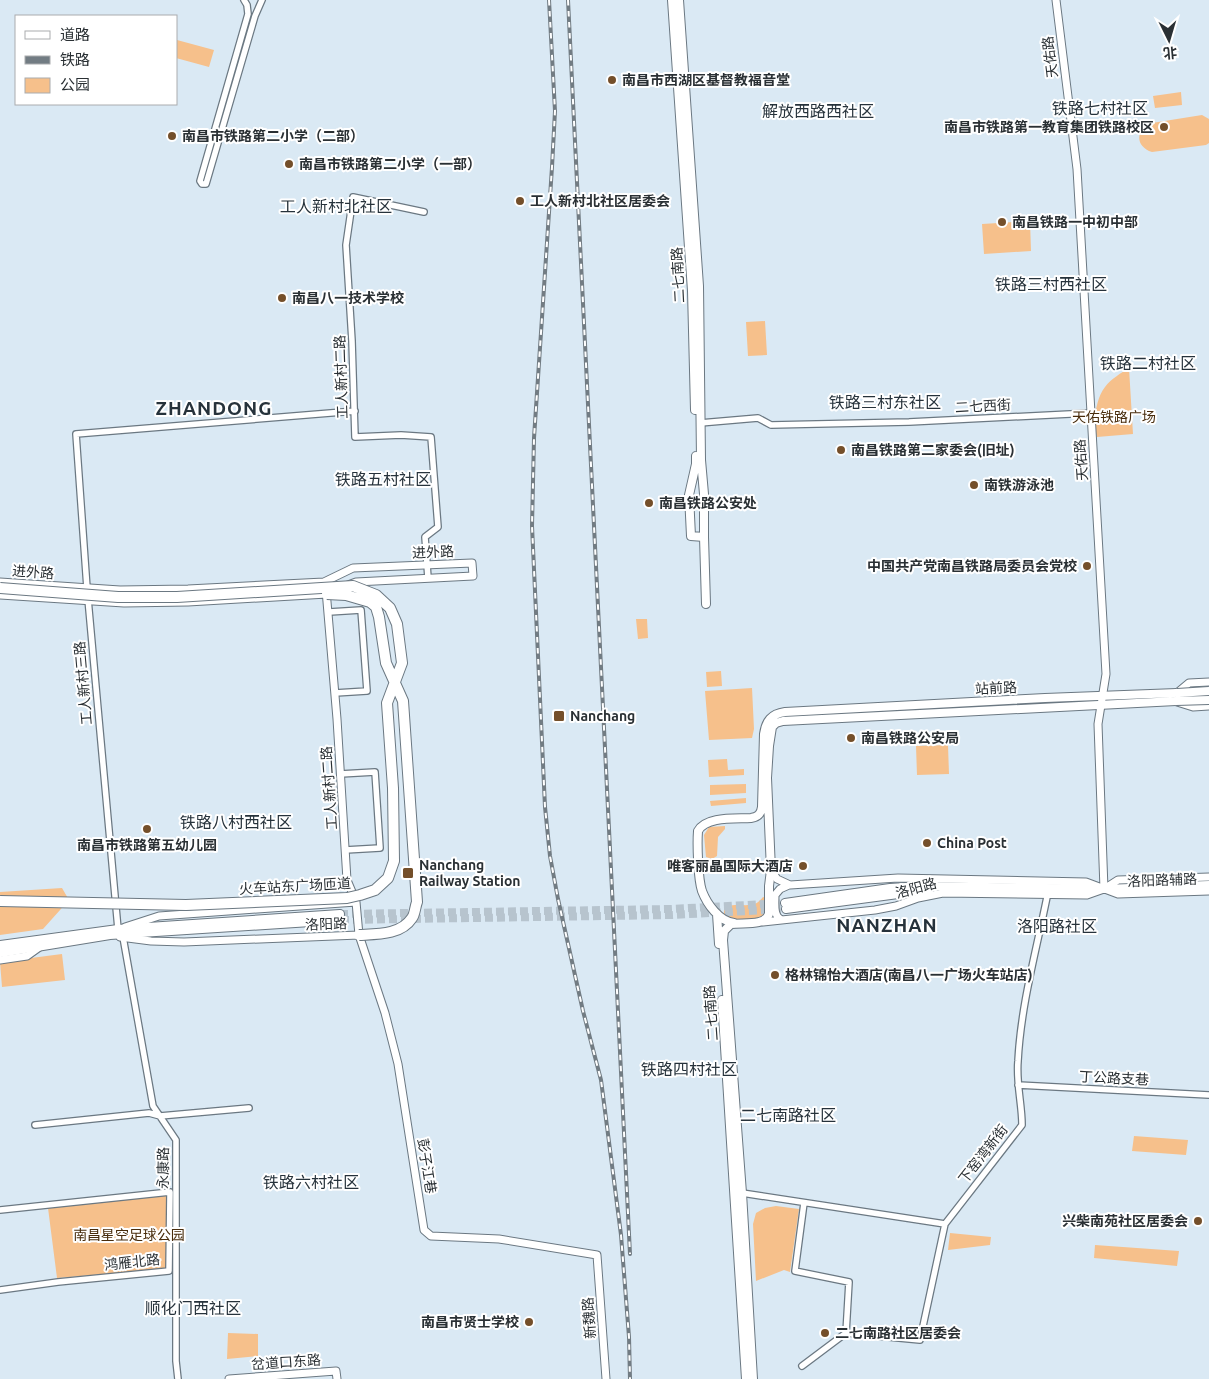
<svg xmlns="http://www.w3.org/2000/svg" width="1209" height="1379" font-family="Ubuntu,'Noto Sans SC',sans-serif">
<rect width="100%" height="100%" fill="#dae9f4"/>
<path fill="#f6c08b" d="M177 40 214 50 209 67 176 58Z
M1181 92 1182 105 1155 108 1153 96Z
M1202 115 1209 119V143L1206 145 1152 152C1135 146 1135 130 1152 123Z
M1030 221 1031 251 984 254 982 224Z
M765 321 767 355 748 356 746 322Z
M1129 368 1133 434 1097 437C1092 424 1096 398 1105 387 1111 379 1121 373 1129 368Z
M636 619H647L648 638 638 639Z
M721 671 722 686 707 687 706 672Z
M752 688 754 729 752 738 709 740 705 691Z
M948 745 949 774 917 775 916 746Z
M727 759 728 770 744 769V775L709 777 708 760Z
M746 784V793L710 795V785Z
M746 798V803L711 806 710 801Z
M725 826V829L718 837 717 856 712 859 706 857 704 835 709 827Z
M62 888 69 900 43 929 0 935V892Z
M763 897 767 898 768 910C766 912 764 915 762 916 754 920 734 920 725 917 719 901 740 906 749 905 755 905 759 902 763 897Z
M62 954 65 980 2 987 0 962Z
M1134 1136 1188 1140 1186 1155 1132 1151Z
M167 1195 166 1269 57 1278 48 1208Z
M776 1206 799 1209 790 1272 784 1270 756 1281 753 1224 756 1213 765 1208Z
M950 1233 991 1237 990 1245 948 1250Z
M1095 1245 1179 1251 1177 1266 1094 1258Z
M228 1333 258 1334V1356L227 1359Z"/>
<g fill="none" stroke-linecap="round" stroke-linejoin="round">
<path stroke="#b7c4ce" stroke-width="8" stroke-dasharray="8 4" stroke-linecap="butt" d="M340 914 671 909 785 903
M341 920 671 915 786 909"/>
<defs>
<path id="minor" d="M244 0 247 5 248 14 200 181 202 184H206L255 16 262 0
M424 212 353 197 346 245 352 341 355 437 401 435 431 437 438 527 425 537 428 578
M700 423 758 418 771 425 909 422 1090 413
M329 612 361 610 367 691 335 693
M340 774 375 772 380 848 345 850
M118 929 87 588 76 434 355 411
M123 937 153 1106 176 1140V1361L178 1379
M1018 1085 1209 1095
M35 1125 149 1113 160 1116 249 1108
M742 1193 945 1224 1022 1125C1022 1104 1016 1083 1018 1061 1021 1004 1037 948 1048 892
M804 1203 795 1271 849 1282 846 1333
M0 1210 170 1192 169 1271 58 1282 0 1290
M802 1366 846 1333 920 1340 945 1224"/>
<path id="tertiary" d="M1056 0 1077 169 1106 674 1098 724 1104 889
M0 582 120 590 188 589 324 582 353 568 472 563 473 576 356 582 348 585
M326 590 337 719 347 880 355 899
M0 595 124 603 188 602 327 594 331 592
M1177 693 1189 683 1209 682
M1177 702 1193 707 1209 706
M771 870 777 879 790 885 898 878 1086 882 1118 894 1209 891
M782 920C773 917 775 904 775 895L780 889 789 885
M763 922 875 910 896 906 918 898 943 893 1087 895 1104 889 1118 880 1209 877
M359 935 385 1013 398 1064 424 1230 431 1236 499 1239 597 1255 606 1379
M120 937 151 941 184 942 359 935 356 902 159 916 125 927
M0 960 27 956 41 946
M229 1379 336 1371 337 1379"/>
<path id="secondary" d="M672 0 692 291 695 410
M679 0 699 286 701 460 704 494V537L706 604
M696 456V464L689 495 691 536 704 537
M785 903 890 888 922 886 1104 889 1209 885
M786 909 928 890
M717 914 719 944
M734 923C719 921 707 904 702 891 698 879 697 844 698 831 706 816 736 819 751 818 758 817 761 814 762 807L764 734C766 721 771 714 785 712L1045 698 1177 693
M0 945 118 929 340 914
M0 953 110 935 341 920
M722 1000 746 1379
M753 1379 742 1193 723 940 724 931 731 924C743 922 764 927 769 914V886L771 870 767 778 769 746 772 727 776 723 783 721 1176 701"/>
</defs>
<use href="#minor" stroke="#6b7882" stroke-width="8"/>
<use href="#tertiary" stroke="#6b7882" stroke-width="9"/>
<use href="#secondary" stroke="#6b7882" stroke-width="10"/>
<use href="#minor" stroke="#fff" stroke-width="5.5"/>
<use href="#tertiary" stroke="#fff" stroke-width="7"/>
<use href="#secondary" stroke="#fff" stroke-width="8"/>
<defs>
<path id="rail" d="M549 0 555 111 552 167 534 438 532 526 545 807 550 856 558 899 583 1011 601 1080 621 1235 629 1337 630 1379
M568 0 630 1254"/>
</defs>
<use href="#rail" stroke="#727c83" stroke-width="4"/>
<use href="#rail" stroke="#fff" stroke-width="2" stroke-dasharray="5.5" stroke-linecap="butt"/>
<defs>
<path id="secondary-bridge" d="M1177 693 1209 691
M1176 701 1209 700"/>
<path id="trunk-bridge" d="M0 588 118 597H177L353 586 376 595 390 608 397 624 402 663 387 703 393 788 394 861 388 878 375 890 360 895 347 898 186 905 0 901
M327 594 346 595 370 602 376 607 379 617 386 663 403 701 417 902C415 907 415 914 412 918 401 935 377 934 359 935"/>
</defs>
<use href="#secondary-bridge" stroke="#6b7882" stroke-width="10" stroke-linecap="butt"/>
<use href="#trunk-bridge" stroke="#6b7882" stroke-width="12" stroke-linecap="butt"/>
<use href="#secondary-bridge" stroke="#fff" stroke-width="8"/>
<use href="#trunk-bridge" stroke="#fff" stroke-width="10"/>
</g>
<g fill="#744f2a" stroke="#fff" stroke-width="2">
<circle cx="612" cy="80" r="5"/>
<circle cx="1164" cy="127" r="5"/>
<circle cx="172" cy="136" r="5"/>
<circle cx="289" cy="164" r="5"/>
<circle cx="520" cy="201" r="5"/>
<circle cx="1002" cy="222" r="5"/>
<circle cx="282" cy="298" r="5"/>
<circle cx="841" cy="450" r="5"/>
<circle cx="974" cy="485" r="5"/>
<circle cx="649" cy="503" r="5"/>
<circle cx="1087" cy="566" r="5"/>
<rect x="553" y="710" width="12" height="12" rx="2.5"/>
<circle cx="851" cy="738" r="5"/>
<circle cx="147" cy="829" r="5"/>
<circle cx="927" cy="843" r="5"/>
<circle cx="803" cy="866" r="5"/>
<rect x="402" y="867" width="12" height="12" rx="2.5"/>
<circle cx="775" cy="975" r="5"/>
<circle cx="1198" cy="1221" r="5"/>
<circle cx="529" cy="1322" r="5"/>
<circle cx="825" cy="1333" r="5"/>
</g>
<g text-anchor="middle" stroke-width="4" stroke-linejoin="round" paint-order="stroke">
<g font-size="14" fill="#2a3034" stroke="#fff">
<text transform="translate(1050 57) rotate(-97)" y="5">天佑路</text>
<text transform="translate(678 275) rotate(-93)" y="5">二七南路</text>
<text transform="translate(341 377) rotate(-92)" y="5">工人新村二路</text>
<text transform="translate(983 406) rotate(-3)" y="5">二七西街</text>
<text transform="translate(1081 460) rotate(-94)" y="5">天佑路</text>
<text transform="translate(433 552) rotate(-3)" y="5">进外路</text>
<text transform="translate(33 572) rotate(4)" y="5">进外路</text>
<text transform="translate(83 683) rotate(-95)" y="5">工人新村三路</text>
<text transform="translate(996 688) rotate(-3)" y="5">站前路</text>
<text transform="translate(329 788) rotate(-94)" y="5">工人新村二路</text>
<text transform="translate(1162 880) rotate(-2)" y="5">洛阳路辅路</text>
<text transform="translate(295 886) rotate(-3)" y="5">火车站东广场匝道</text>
<text transform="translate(916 888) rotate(-15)" y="5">洛阳路</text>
<text transform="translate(326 924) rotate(-2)" y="5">洛阳路</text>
<text transform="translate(711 1013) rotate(-94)" y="5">二七南路</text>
<text transform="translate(1114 1078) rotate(3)" y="5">丁公路支巷</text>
<text transform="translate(983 1154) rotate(-52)" y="5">下窑湾新街</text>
<text transform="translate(427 1166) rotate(81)" y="5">彭子江巷</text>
<text transform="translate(163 1168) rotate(-89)" y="5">永康路</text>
<text transform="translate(132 1262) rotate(-6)" y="5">鸿雁北路</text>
<text transform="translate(589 1318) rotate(-94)" y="5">新魏路</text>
<text transform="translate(286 1362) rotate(-4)" y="5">岔道口东路</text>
</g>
<g font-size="14" font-weight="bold" fill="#2a3034" stroke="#fff" text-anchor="start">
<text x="622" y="85">南昌市西湖区基督教福音堂</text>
<text x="1154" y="132" text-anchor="end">南昌市铁路第一教育集团铁路校区</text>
<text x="182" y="141">南昌市铁路第二小学（二部）</text>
<text x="299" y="169">南昌市铁路第二小学（一部）</text>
<text x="530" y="206">工人新村北社区居委会</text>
<text x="1012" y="227">南昌铁路一中初中部</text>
<text x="292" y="303">南昌八一技术学校</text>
<text x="851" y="455">南昌铁路第二家委会(旧址)</text>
<text x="984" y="490">南铁游泳池</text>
<text x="659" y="508">南昌铁路公安处</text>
<text x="1077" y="571" text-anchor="end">中国共产党南昌铁路局委员会党校</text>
<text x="570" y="721">Nanchang</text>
<text x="861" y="743">南昌铁路公安局</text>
<text x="937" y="848">China Post</text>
<text x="147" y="850" text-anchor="middle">南昌市铁路第五幼儿园</text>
<text x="419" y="870">Nanchang<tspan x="419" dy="16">Railway Station</tspan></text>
<text x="793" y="871" text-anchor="end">唯客丽晶国际大酒店</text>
<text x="785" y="980">格林锦怡大酒店(南昌八一广场火车站店)</text>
<text x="1188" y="1226" text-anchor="end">兴柴南苑社区居委会</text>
<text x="519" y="1327" text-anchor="end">南昌市贤士学校</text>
<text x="835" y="1338">二七南路社区居委会</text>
</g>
<g font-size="14" fill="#482c0c" stroke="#fff">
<text x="1114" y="422">天佑铁路广场</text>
<text x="129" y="1240">南昌星空足球公园</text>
</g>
<g font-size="16" fill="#26323b" stroke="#fff">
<text x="1100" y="114">铁路七村社区</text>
<text x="818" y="117">解放西路西社区</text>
<text x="336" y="212">工人新村北社区</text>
<text x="1051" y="290">铁路三村西社区</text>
<text x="1148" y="369">铁路二村社区</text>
<text x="885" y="408">铁路三村东社区</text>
<text x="383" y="485">铁路五村社区</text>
<text x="236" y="828">铁路八村西社区</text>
<text x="1057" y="932">洛阳路社区</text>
<text x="689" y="1075">铁路四村社区</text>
<text x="788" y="1121">二七南路社区</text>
<text x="311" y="1188">铁路六村社区</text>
<text x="193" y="1314">顺化门西社区</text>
</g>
<g font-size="19" font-weight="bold" letter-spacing="1" fill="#26323b" stroke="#fff">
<text x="214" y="415">ZHANDONG</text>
<text x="887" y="932">NANZHAN</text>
</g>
</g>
<rect x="15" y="15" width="162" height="90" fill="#ffffff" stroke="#aaacae"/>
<rect x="25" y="31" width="25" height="8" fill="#ffffff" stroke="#aaacae"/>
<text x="60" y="40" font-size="15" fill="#2a3034">道路</text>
<rect x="25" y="56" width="25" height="8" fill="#727c83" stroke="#aaacae"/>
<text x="60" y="65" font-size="15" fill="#2a3034">铁路</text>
<rect x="25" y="78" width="25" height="15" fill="#f6c08b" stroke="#aaacae"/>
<text x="60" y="90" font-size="15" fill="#2a3034">公园</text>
<g transform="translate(1169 40) rotate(175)" stroke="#ffffff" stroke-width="4" paint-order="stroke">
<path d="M0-4L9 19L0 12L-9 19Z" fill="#2a3034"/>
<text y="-8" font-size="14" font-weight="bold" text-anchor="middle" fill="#2a3034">北</text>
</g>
</svg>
